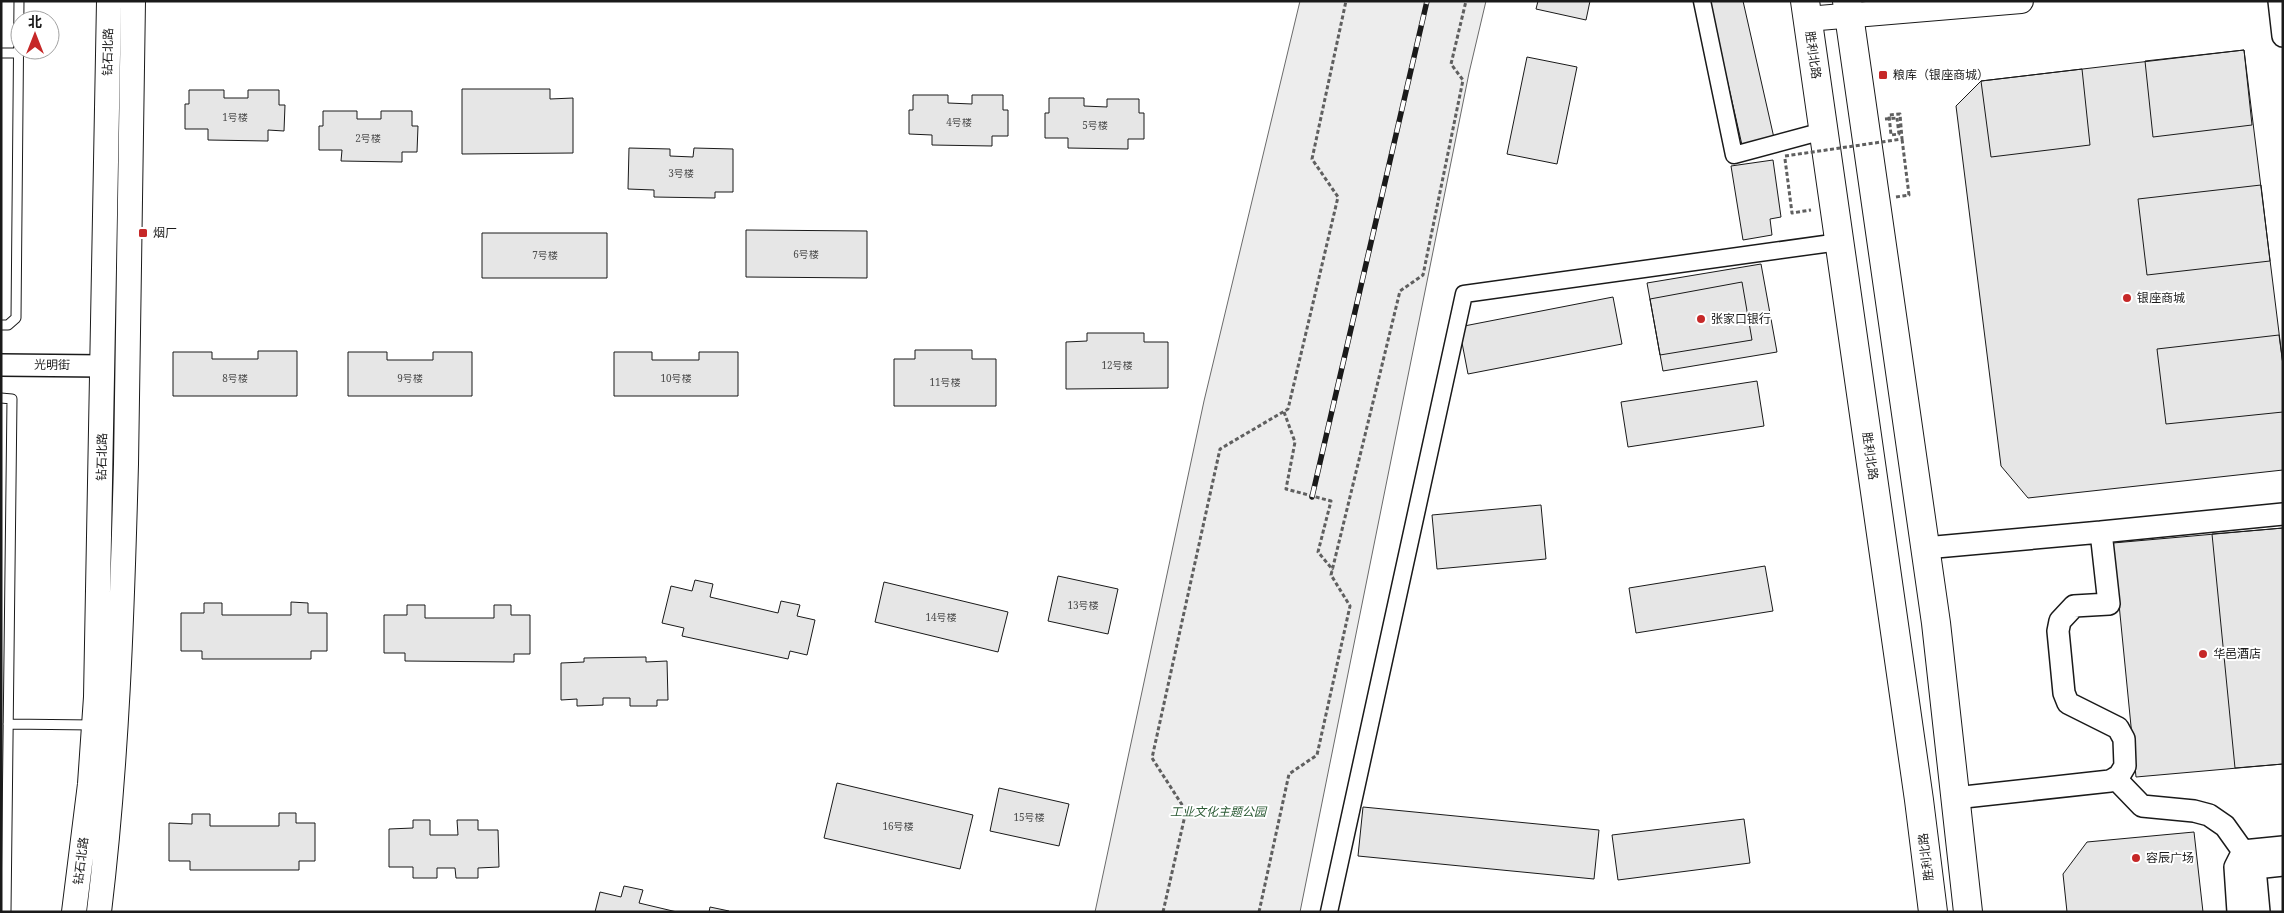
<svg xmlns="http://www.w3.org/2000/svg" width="2284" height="913" font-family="'Noto Serif','Noto Sans SC',serif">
<rect width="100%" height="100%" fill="#fff"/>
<path fill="#ededed" stroke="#6a6a6a" d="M1300 1H1486L1469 73 1300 912H1095L1204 401Z"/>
<path fill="#e6e6e6" stroke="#1a1a1a" d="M1538 1H1590L1586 20 1536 9Z
M1709 1H1743L1774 138 1742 145Z
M2244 50 2283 365V470L2028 498 2001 466 1956 106 1981 81Z
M2244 50 2252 125 2153 137 2145 61Z
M1527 57 1577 67 1557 164 1507 154Z
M2082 69 2090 145 1991 157 1981 81Z
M462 89H550V99L573 98V153L462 154Z
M189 90H224V98H248V90H279V105H285L284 131 268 130V141L208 140V129H185V104H189Z
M913 95H948V103L972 104V95H1003V110H1008V136H992V146L932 145V135L909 134V110H913Z
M1049 98H1084V106L1107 107V99H1139V113H1144V139H1128V149L1068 148V138H1045V113H1049Z
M323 111H357V119H381V111H412V126H418L417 152H402V162L341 161 342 150H319V126H323Z
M629 148 670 149V156L693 157 694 148 733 149V192H715V198L654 197V190L628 189Z
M1773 160 1781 217 1770 219 1772 235 1743 240 1731 166Z
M2261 185 2270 261 2147 275 2138 199Z
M746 230 867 231V278L746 277Z
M482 233H607V278H482Z
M1761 264 1777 352 1663 371 1647 283Z
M1742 282 1752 340 1660 355 1650 299Z
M1613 297 1622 344 1468 374 1459 327Z
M1087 333H1144V342H1168V388L1066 389V342L1087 341Z
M2279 335 2283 365V412L2166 424 2157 349Z
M915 350H972V359H996V406H894V359H915Z
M258 351H297V396H173V352H212V359H258Z
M348 352H387V360H433V352H472V396H348Z
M614 352H652V360H699V352H738V396H614Z
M1757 381 1764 426 1628 447 1621 402Z
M1541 505 1546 559 1437 569 1432 515Z
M2283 528V764L2136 777 2113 543Z
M2283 528V764L2235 768 2212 534Z
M1765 566 1773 611 1636 633 1629 588Z
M1058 576 1118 589 1108 634 1048 621Z
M695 580 713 584 710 597 778 613 781 601 800 605 797 616 815 620 807 655 790 651 788 659 682 636 684 628 662 623 671 586 692 591Z
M884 582 1008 612 998 652 875 622Z
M291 602 308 603V613H327V651H311V659H202V651H181V613H204V603H222V615H291Z
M407 605H425V618H494V605H511V615H530V654H514V662L405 661V653H384V615H407Z
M646 657V662L667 661 668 700H657V706H630V698H603V705L577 706V699L561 700V663L584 662V658Z
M837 783 973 815 960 869 824 838Z
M999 788 1069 804 1059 846 990 831Z
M1363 807 1599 830 1594 879 1358 856Z
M279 813H296V823H315V861H299V870H190V861H169V823L192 824V814H210V826H279Z
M1744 819 1750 863 1618 880 1612 835Z
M413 820H430V835H458L457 820H478V830H498L499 867 478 868V878H456L455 868H437V878H413V867H389V829L413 828Z
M2194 832 2203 912H2067L2063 874 2087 842Z
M624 886 643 890 639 903 677 912H595L600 892 621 897Z
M710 907 729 911V912H709Z"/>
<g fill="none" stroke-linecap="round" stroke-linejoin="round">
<defs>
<path id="service" d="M1 53H19
M1 325H8L16 318 19 1
M1 398 12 399 6 912
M8 724 93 725"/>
<path id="minor" d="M1702 1 1734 155 1823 131
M1329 912 1464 294 1839 242"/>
<path id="tertiary" d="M2279 1 2283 36
M1 365 103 366
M2101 532 2283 514
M1925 548 2101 532 2109 604 2074 606 2060 621 2058 631 2064 693 2068 703 2118 728 2124 739 2125 766 2119 776 2110 781 1955 798
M2115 778 2142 806 2194 811 2209 815 2225 826 2255 868 2259 912
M2243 851 2283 847
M2255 868 2283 865
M2238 912 2235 867 2243 851"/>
<path id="secondary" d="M1807 19 2021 1
M74 912 90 784 96 697 109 1
M99 912C117 763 122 614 126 464 129 310 132 156 133 1"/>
<path id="trunk" d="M1805 1 1919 800 1933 912
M1847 1 1936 623 1968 912"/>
</defs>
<use href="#service" stroke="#1a1a1a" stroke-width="11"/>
<use href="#minor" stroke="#1a1a1a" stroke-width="19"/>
<use href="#tertiary" stroke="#1a1a1a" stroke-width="24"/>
<use href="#secondary" stroke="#1a1a1a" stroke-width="26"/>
<use href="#trunk" stroke="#1a1a1a" stroke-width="30"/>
<path stroke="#5f5f5f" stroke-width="3" stroke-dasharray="4 2.5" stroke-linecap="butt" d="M1885 119 1897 118
M1785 159 1792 213 1811 210
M1896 197 1909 195 1902 139
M1284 412 1295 442 1286 489 1331 501 1318 552 1333 570
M1163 912 1186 811 1152 758 1220 449 1288 409 1338 197 1312 159 1346 1
M1259 912 1289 774 1317 755 1350 606 1331 575 1400 291 1423 275 1463 80 1451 64 1466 1"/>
<use href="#service" stroke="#fff" stroke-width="9"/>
<use href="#minor" stroke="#fff" stroke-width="16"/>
<use href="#tertiary" stroke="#fff" stroke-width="21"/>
<use href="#secondary" stroke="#fff" stroke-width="24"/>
<use href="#trunk" stroke="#fff" stroke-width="28"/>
<defs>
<path id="rail" d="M1312 497 1427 1"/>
</defs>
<use href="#rail" stroke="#1a1a1a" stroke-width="5.5"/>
<use href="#rail" stroke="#fff" stroke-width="4" stroke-dasharray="11" stroke-linecap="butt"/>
<path stroke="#5f5f5f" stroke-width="3" stroke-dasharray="4 2.5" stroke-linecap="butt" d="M1785 156 1902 139 1900 114 1889 115 1891 135 1899 134 1897 118"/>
</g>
<g fill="#c62828" stroke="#fff" stroke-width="2">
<rect x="1878" y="70" width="10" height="10" rx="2.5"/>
<rect x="138" y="228" width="10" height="10" rx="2.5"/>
<circle cx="2127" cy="298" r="5"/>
<circle cx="1701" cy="319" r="5"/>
<circle cx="2203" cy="654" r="5"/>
<circle cx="2136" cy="858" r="5"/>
</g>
<g text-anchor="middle" stroke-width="4" stroke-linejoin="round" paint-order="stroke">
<g font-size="10" fill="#4d4d4d">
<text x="235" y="121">1号楼</text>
<text x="959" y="126">4号楼</text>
<text x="1095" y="129">5号楼</text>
<text x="368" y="142">2号楼</text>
<text x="681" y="177">3号楼</text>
<text x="806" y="258">6号楼</text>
<text x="545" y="259">7号楼</text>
<text x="1117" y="369">12号楼</text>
<text x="235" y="382">8号楼</text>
<text x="410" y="382">9号楼</text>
<text x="676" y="382">10号楼</text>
<text x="945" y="386">11号楼</text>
<text x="1083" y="609">13号楼</text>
<text x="941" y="621">14号楼</text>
<text x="1029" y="821">15号楼</text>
<text x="898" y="830">16号楼</text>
</g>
<g font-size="12" fill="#1a1a1a" stroke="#fff">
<text transform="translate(108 52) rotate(-89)" y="4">钻石北路</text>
<text transform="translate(1813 55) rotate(82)" y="4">胜利北路</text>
<text transform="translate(52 365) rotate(1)" y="4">光明街</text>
<text transform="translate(1870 456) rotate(82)" y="4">胜利北路</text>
<text transform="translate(102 457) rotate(-89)" y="4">钻石北路</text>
<text transform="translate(1926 857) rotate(-97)" y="4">胜利北路</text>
<text transform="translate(81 861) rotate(-83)" y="4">钻石北路</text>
</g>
<g font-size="12" fill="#1a1a1a" stroke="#fff" text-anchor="start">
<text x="1893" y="79">粮库（银座商城）</text>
<text x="153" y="237">烟厂</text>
<text x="2137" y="302">银座商城</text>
<text x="1711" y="323">张家口银行</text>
<text x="2213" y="658">华邑酒店</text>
<text x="2146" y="862">容辰广场</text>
</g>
<g font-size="12" font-style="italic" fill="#2b5a34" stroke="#fff">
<text x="1218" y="816">工业文化主题公园</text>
</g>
</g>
<rect width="2284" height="913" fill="none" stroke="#1a1a1a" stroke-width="5"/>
<g transform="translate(35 35)"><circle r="24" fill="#ffffff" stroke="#a3a3a3"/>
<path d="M0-4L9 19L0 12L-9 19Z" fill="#c62828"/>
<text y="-8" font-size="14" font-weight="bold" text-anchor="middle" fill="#1a1a1a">北</text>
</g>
</svg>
